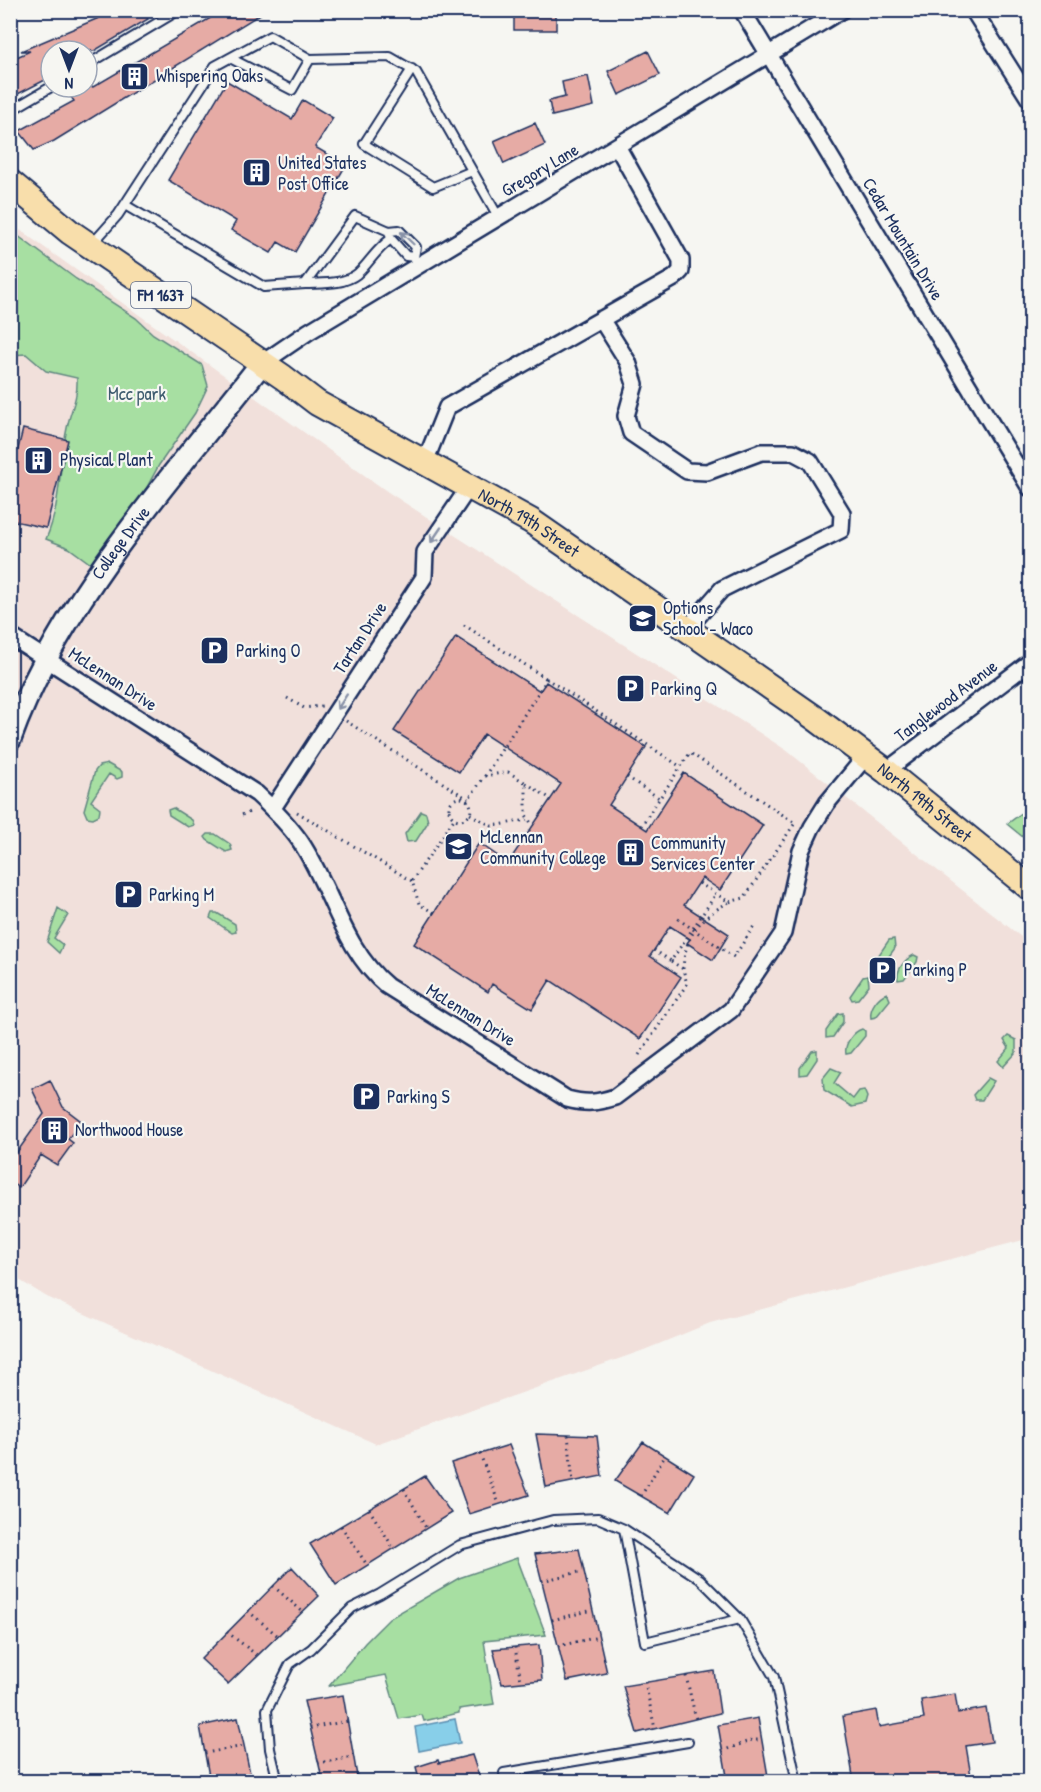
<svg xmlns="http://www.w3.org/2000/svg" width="1041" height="1792" font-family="'Patrick Hand',sans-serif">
<rect width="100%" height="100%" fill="#f6f6f2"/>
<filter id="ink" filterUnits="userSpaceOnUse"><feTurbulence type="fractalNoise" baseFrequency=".0167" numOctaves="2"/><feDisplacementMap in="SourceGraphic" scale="12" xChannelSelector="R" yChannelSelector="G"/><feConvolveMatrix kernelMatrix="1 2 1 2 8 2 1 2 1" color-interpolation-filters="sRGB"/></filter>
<g filter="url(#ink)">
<path fill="#f1e0db" d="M10 223 388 492 786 750 1030 944V1230L1027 1239 710 1323 644 1350 376 1444 47 1297 11 1275Z"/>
<path fill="#a7dfa2" stroke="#618780" stroke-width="1.5" d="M10 230 76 279 136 318 153 334 202 365 208 386 195 413 159 465 140 500 95 567 69 548 46 539C61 506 59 464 67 428 71 408 78 399 77 378L46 371 26 354 11 355Z
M108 764 122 772V777L117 779 109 774 91 801 100 808 99 815 93 818 87 817 84 810 95 771 99 766Z
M1030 807V843L1007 824Z
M173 808 192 820 194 825 188 827 169 815 168 810Z
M421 811 426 813 428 822 416 841 407 842 405 834Z
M208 834H215L230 844 232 850 226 852 207 840 205 837Z
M58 908 68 915 54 938 63 945 59 953 47 942Z
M212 913H217L235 924 236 932 232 933 210 918Z
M894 939 895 948 884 963 878 964 876 959 889 940Z
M914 955 918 957 917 962 904 979 898 980C896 970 905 959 914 955Z
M868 976 869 985 858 999 852 1000 850 996 863 977Z
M887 993 890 1000 876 1017 871 1018C869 1008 878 996 887 993Z
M843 1013V1022L833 1037 826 1038V1031L838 1014Z
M862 1029 865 1031V1036L851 1053 846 1054C844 1044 853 1032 862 1029Z
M1008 1036 1016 1040V1053L1003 1067 998 1061 1009 1048 1004 1040Z
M817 1050V1059L807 1074 800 1075V1068L812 1051Z
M831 1068 841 1072 834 1083 853 1099 859 1091 864 1090 867 1097 865 1104 852 1107 824 1090 823 1078Z
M988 1078 994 1081 982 1100H975L973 1095Z
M517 1558 546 1635 484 1641 494 1704 459 1709V1713L424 1721 422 1715 399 1719 386 1675 329 1686 365 1643 390 1618 459 1578Z"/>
<path fill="#88cfe9" stroke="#5c8fb1" stroke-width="1.5" d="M455 1719 460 1743 419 1751 415 1727Z"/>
<path fill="#e6aba5" stroke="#1b2f5e" stroke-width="1.5" d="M110 10H142L148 19 94 51H51V77L10 98V60L30 51H21L101 17Z
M224 10H267L54 141 34 150 19 131 74 101 68 93 74 87H93Z
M514 10H556V30H514Z
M648 51 660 75 619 95 608 71Z
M588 76 594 106 552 116 549 101 565 97 562 82Z
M227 81 292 119 303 100 333 118 315 147 346 165 295 252 278 242 271 253 231 230 236 221 168 180Z
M535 123 545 145 504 164 494 141Z
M23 429 68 440 46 528 10 520V481Z
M456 637 540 691 546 682 646 747 609 805 647 830 684 773 763 825 720 890 702 878 684 905 729 934 713 960 687 943 690 939 670 926 650 956 681 977 640 1039 550 980 532 1009 492 984 488 992 414 944 479 843 508 863 561 784 484 734 459 772 394 731Z
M50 1080 63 1107 81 1121 68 1139 73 1143 57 1165 41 1155 19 1188 10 1182V1162L44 1114 32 1089Z
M536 1434 597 1436 602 1476 546 1487Z
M643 1442 694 1474 670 1513 615 1481Z
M509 1445 529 1495 469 1514 451 1463Z
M425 1476 451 1513 336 1585 310 1544Z
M579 1549 607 1673 567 1681 535 1554Z
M292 1567 319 1596 228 1684 201 1659Z
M539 1645 542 1680 502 1684 493 1649Z
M714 1671 720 1713 637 1733 623 1686Z
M955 1694 958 1713 986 1708 992 1742 966 1746 972 1782H854L843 1716 876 1710 879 1727 924 1719 921 1700Z
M343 1695 358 1782H323L304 1701Z
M238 1718 252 1782H210L200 1726Z
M758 1718 769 1782H728L718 1725Z
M472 1755 481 1782H420L416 1767 438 1760 439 1763Z"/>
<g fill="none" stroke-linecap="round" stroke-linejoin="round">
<defs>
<path id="lane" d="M159 10 164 19
M230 58 292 90 310 59
M87 65 179 10
M412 69 364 144 433 187 472 171
M10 111 51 87
M125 205 264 287 305 284 355 216 389 231 399 230 416 247 414 257 406 256 391 239 389 231
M93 243 118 215 215 66 270 36 310 59 390 57 416 72 499 218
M305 284C322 283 343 285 357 274 369 264 375 250 391 239
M740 1619 774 1677 797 1782
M278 1782 270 1749 267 1710 290 1664 311 1649 352 1608 380 1594 460 1545 553 1520 598 1518 624 1529 700 1579 740 1619 645 1642 624 1529
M505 1782 504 1773 688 1742"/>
<path id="street" d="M742 10 1030 488
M973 10 1030 100
M601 319 628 362 635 384 626 416 631 433 687 471 707 472 761 452H793L810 461 842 513 841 530 722 589 687 629
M261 364 308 332 842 10
M425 462 447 407 674 278 681 271V260L617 146
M10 636 257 794C272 808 288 824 300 841 332 888 342 948 387 986L567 1099C586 1104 597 1103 615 1097L731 1010 783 933 801 851 812 827 827 803 866 756
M886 771 1030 662
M273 808 424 577 425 552 469 487"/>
<g id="secondary">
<path id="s1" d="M10 739C61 598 170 481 261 364"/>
</g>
<g id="primary">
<path id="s2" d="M10 182 70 232 283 377 317 403 531 521 815 718 886 771 1030 888"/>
</g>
</defs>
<use href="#lane" stroke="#1b2f5e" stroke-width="12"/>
<use href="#street" stroke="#1b2f5e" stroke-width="20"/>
<use href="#secondary" stroke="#1b2f5e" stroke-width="26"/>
<use href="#primary" stroke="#1b2f5e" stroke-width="28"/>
<path stroke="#1b2f5e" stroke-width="3" stroke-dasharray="1.5 4.5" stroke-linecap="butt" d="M464 625 547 679
M287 698 304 708 322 706
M346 721 468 799
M485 776 547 679 681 767
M627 777 659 798
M526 783 551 799
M449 809a11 11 0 1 1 22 0a11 11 0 1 1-22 0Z
M467 801 485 776 508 772 526 783V815L533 826
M297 812 412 881 419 904 434 913
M470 814 492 826 527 820
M242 815 252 811
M641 826 690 753 795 823 744 898 729 902 699 883
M412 881 454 819
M678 919 734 957 754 926
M654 950 671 961 716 894
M683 969C685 934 700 918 729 902
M639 1055 687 984 683 969 671 961
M568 1435 573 1482
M480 1454 499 1504
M404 1489 426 1528
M641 1496 665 1456
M369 1509 394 1549
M341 1526 367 1565
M542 1581 583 1571
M273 1586 303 1612
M248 1611 278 1636
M552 1620 593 1610
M227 1632 258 1656
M558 1646 599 1637
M515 1647 521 1682
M686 1676 696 1719
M645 1682 655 1729
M310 1728 348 1721
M722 1751 752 1740H762
M205 1753 244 1746
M318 1763 354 1757
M747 1782 769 1780"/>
<use href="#lane" stroke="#f6f6f2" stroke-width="8"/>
<use href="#street" stroke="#f6f6f2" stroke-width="15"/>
<use href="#secondary" stroke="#f6f6f2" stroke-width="21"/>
<use href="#primary" stroke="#f8deab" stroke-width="24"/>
</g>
<defs><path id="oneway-shaft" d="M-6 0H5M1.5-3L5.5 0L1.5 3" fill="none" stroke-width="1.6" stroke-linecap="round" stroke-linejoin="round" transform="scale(1.5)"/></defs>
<g stroke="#8892a8">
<use href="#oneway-shaft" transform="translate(407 238) rotate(-136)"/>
<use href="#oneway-shaft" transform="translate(436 535) rotate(124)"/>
<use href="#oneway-shaft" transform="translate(342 702) rotate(123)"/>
</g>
</g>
<defs>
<symbol id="building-square" viewBox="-11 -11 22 22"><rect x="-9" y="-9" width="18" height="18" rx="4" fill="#1b2f5e" stroke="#f6f6f2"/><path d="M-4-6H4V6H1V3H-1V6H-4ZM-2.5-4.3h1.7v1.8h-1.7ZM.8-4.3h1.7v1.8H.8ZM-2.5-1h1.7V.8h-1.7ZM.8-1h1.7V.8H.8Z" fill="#fff"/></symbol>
<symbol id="school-square" viewBox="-11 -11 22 22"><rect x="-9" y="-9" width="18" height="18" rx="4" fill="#1b2f5e" stroke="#f6f6f2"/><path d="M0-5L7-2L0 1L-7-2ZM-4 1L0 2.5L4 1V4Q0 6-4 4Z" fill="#fff"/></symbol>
<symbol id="parking-square" viewBox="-11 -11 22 22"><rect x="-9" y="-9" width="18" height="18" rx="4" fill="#1b2f5e" stroke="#f6f6f2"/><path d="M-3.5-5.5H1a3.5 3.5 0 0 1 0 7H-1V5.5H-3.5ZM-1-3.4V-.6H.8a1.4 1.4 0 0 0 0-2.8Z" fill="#fff"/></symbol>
<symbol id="university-square" viewBox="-11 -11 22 22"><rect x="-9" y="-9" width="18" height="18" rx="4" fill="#1b2f5e" stroke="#f6f6f2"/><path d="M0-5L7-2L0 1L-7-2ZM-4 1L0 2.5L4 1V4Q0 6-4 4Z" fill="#fff"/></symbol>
</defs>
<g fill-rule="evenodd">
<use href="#building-square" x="118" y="60" width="33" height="33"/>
<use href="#building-square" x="240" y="156" width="33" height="33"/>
<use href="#building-square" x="22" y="444" width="33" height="33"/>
<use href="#school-square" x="626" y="602" width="33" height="33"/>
<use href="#parking-square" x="198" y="634" width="33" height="33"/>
<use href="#parking-square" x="614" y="672" width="33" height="33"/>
<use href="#university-square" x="442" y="830" width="33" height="33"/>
<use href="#building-square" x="614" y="836" width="33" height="33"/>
<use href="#parking-square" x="112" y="878" width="33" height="33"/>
<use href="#parking-square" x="866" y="954" width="33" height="33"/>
<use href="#parking-square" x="350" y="1080" width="33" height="33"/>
<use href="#building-square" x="38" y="1114" width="33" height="33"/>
</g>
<g text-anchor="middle" stroke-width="4.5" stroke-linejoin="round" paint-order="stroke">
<rect fill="#f6f6f2" stroke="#5d6b8a" stroke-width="1.5" x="131" y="282" width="60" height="26" rx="4.5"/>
<g font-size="16" font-weight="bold" fill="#1b2f5e">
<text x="161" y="301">FM 1637</text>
</g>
<g font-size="18" fill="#1b2f5e" stroke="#f6f6f2" text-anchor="start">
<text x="156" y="82">Whispering Oaks</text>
<text x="278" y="169">United States<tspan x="278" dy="21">Post Office</tspan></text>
<text x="60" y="466">Physical Plant</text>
<text x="663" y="614">Options<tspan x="663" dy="21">School - Waco</tspan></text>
<text x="236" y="657">Parking O</text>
<text x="651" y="695">Parking Q</text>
<text x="480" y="843">McLennan<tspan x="480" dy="21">Community College</tspan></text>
<text x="651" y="849">Community<tspan x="651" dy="21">Services Center</tspan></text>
<text x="149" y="901">Parking M</text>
<text x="904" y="976">Parking P</text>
<text x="387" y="1103">Parking S</text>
<text x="75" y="1136">Northwood House</text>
</g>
<g font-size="18" fill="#1b2f5e" stroke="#f6f6f2">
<text transform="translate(540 170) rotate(-31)" y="6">Gregory Lane</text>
<text transform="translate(903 239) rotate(59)" y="6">Cedar Mountain Drive</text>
<text dy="6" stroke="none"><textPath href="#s2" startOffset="622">North 19th Street</textPath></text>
<text dy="6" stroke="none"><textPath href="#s1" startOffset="226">College Drive</textPath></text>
<text transform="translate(360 638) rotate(-57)" y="6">Tartan Drive</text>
<text transform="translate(113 679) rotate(33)" y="6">McLennan Drive</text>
<text transform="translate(946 701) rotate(-37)" y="6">Tanglewood Avenue</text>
<text dy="6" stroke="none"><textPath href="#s2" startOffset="1107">North 19th Street</textPath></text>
<text transform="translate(471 1015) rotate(32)" y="6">McLennan Drive</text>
</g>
<g font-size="18" fill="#3e5b6f" stroke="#f6f6f2">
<text x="137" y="400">Mcc park</text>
</g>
</g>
<rect width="1041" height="1792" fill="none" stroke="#f6f6f2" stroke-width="36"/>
<rect x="18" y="18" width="1005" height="1756" fill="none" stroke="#1b2f5e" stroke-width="2" filter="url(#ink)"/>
<g transform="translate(69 69) rotate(180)"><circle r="28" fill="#f6f6f2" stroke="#9ea6b7" stroke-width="1.5"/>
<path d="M0-4.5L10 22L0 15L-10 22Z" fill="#1b2f5e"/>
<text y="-9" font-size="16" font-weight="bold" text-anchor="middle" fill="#1b2f5e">N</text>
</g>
</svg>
